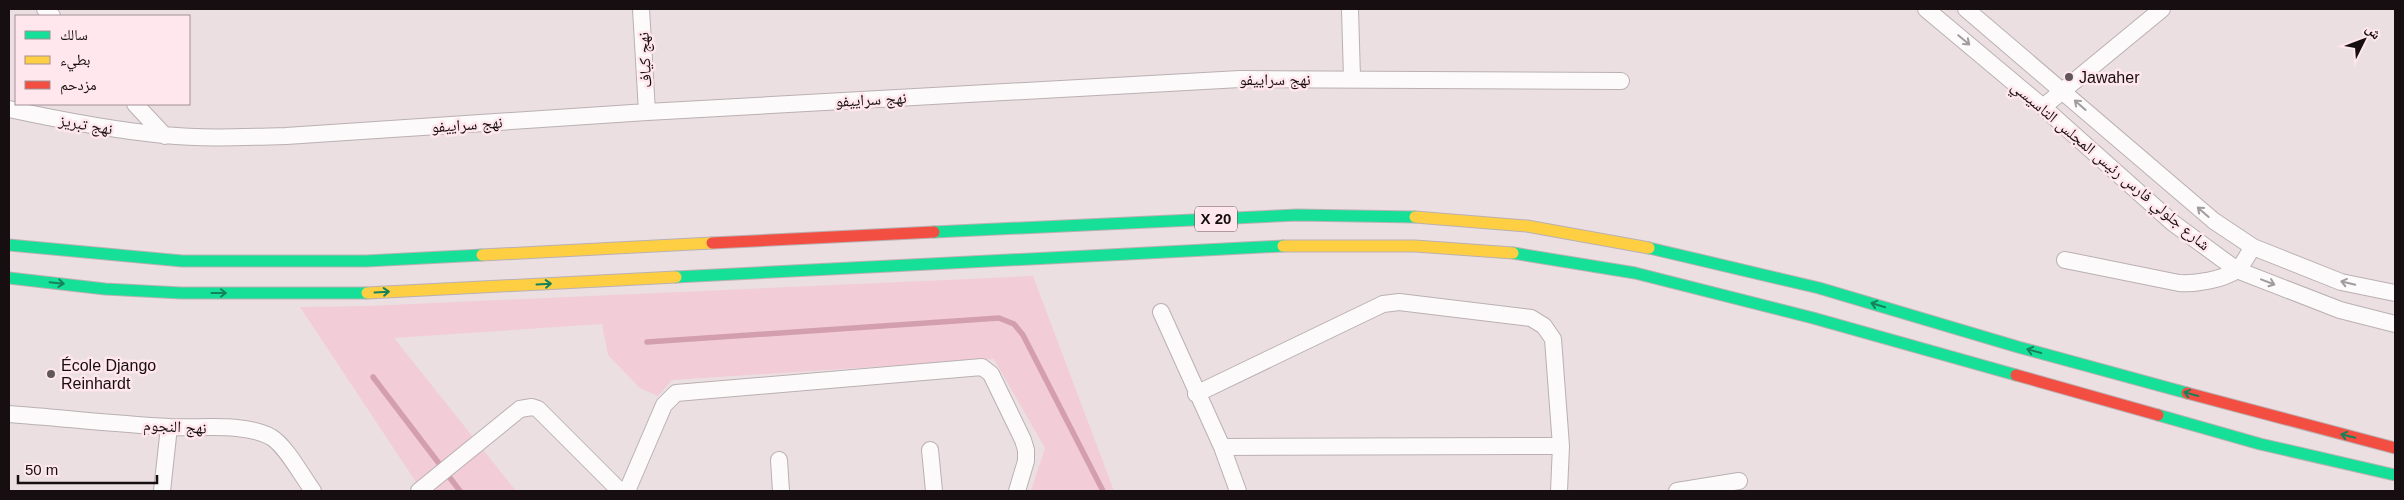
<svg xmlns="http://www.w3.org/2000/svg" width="2404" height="500" font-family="Arial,'Noto Naskh Arabic',sans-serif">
<rect width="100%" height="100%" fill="#ebdfe2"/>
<path fill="#f2ccd6" d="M1033 276 1114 491H1031L1045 448 994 359 672 380 658 396 640 388 608 355 602 324 394 338 516 491H422L300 307 368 306Z"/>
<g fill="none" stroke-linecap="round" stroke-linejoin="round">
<path stroke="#d39faf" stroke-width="5.5" d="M647 342 999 318 1014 324 1023 335 1103 491
M373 377 460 491"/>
<defs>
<path id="street" d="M45 9 52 16
M641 9 647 112
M1350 9 1352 78
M1926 9 2043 107 2173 223 2237 270 2340 310 2395 324
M1966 9 2214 221 2253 247 2341 282 2395 293
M135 104 165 136
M2043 107 2162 9
M9 109C60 120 111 130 164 135 204 139 246 137 286 136L647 112 1240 79 1621 81
M2065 260 2179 283C2196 284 2222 280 2237 270 2243 265 2248 254 2253 247
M1161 312 1222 447 1238 491
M1196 394 1383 304 1399 302 1531 318 1544 326 1553 339 1561 446 1559 491
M9 414C62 418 116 424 169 427 199 429 244 422 271 437 286 446 302 476 313 491
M1222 447 1561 446
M930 450 934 491
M779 460 781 491
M162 491 169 427
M419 491 520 409 532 407 538 409 620 491
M627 491 664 405 676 393 982 367 991 374 1023 440 1026 450V461L1017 491
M1677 491 1739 481"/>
<path id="fast" d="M934 232 1297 215 1415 217
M9 245 182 261H366L482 255
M1649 248 1819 288 2018 347 2187 393
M1513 253 1635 273 1813 318 2016 375
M676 277 1283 246
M9 278 105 289 181 293H367
M2158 415 2260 444 2395 475"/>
<path id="slow" d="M1415 217 1527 226 1649 248
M1283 246H1415L1513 253
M482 255 712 243
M367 293 676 277"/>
<path id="jam" d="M712 243 934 232
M2016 375 2158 415
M2187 393 2395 448"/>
</defs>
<use href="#street" stroke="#bab0b2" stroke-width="18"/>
<use href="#fast" stroke="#bab0b2" stroke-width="13"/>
<use href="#slow" stroke="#bab0b2" stroke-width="13"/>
<use href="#jam" stroke="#bab0b2" stroke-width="13"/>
<use href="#street" stroke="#fcfafb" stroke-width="16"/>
<use href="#fast" stroke="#16e098" stroke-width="11"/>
<use href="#slow" stroke="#ffcf43" stroke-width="11"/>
<use href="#jam" stroke="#f24e42" stroke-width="11"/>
</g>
<defs><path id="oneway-shaft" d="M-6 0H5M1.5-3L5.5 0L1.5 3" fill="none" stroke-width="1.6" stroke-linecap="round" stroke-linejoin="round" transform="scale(1.25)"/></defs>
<g stroke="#a09c9d">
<use href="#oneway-shaft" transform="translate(1964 40) rotate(40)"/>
<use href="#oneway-shaft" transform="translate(2080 105) rotate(-139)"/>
<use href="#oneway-shaft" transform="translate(2203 212) rotate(-139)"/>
<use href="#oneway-shaft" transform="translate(2268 282) rotate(21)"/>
<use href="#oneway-shaft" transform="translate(2348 283) rotate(-167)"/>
</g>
<g stroke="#16825b">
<use href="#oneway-shaft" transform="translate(57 283) rotate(6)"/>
<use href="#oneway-shaft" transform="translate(544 284) rotate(-3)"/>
<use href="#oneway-shaft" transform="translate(382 292) rotate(-3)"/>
<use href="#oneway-shaft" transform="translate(219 293)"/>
<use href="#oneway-shaft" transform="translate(1878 305) rotate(-163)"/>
<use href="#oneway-shaft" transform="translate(2034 351) rotate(-165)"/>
<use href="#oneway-shaft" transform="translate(2191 394) rotate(-165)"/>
<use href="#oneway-shaft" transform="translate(2348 436) rotate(-166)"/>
</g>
<g fill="#61575a" stroke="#ffe7ed" stroke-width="2">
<circle cx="2069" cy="77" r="5"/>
<circle cx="51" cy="374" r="5"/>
</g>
<g text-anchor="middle" stroke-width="5" stroke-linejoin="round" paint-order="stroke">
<rect fill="#ffe7ed" stroke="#5c4f52" stroke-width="1" x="1195" y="206.5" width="42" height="25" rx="4"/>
<g font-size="15" font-weight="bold" fill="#160e10">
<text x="1216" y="224">X 20</text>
</g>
<g font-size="16" fill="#160e10" stroke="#ffe7ed">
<text transform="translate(644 60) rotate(-93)" y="6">نهج كياف</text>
<text x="1275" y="85">نهج سراييفو</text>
<text transform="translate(871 99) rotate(-3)" y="6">نهج سراييفو</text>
<text transform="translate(86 124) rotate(10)" y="6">نهج تبريز</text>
<text transform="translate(467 124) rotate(-4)" y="6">نهج سراييفو</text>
<text transform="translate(2111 165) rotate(40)" y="6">شارع جلولي فارس رئيس المجلس التاسيسي</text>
<text transform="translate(175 426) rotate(3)" y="6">نهج النجوم</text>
</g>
<g font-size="16" fill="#160e10" stroke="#ffe7ed" text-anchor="start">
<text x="2079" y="83">Jawaher</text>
<text x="61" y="371">École Django<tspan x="61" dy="18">Reinhardt</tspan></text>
</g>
</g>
<rect width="2404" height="500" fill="none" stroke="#160e10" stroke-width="20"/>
<rect x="15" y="15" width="175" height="90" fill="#ffe7ed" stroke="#a29095"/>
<rect x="25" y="31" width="25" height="8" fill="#16e098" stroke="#a29095"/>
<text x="60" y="40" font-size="15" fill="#160e10">سالك</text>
<rect x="25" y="56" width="25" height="8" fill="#ffcf43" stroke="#a29095"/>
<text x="60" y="65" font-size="15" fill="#160e10">بطيء</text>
<rect x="25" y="81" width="25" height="8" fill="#f24e42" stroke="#a29095"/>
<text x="60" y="90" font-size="15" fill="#160e10">مزدحم</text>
<g transform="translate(2364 40) rotate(48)" stroke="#ffe7ed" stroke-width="4" paint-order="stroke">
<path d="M0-4L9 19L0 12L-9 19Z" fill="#160e10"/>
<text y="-8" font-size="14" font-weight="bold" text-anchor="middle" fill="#160e10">ش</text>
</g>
<path d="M18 475v8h139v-8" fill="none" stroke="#160e10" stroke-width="2.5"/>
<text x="25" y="475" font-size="15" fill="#160e10" stroke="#ffe7ed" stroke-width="4" paint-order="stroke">50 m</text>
</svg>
